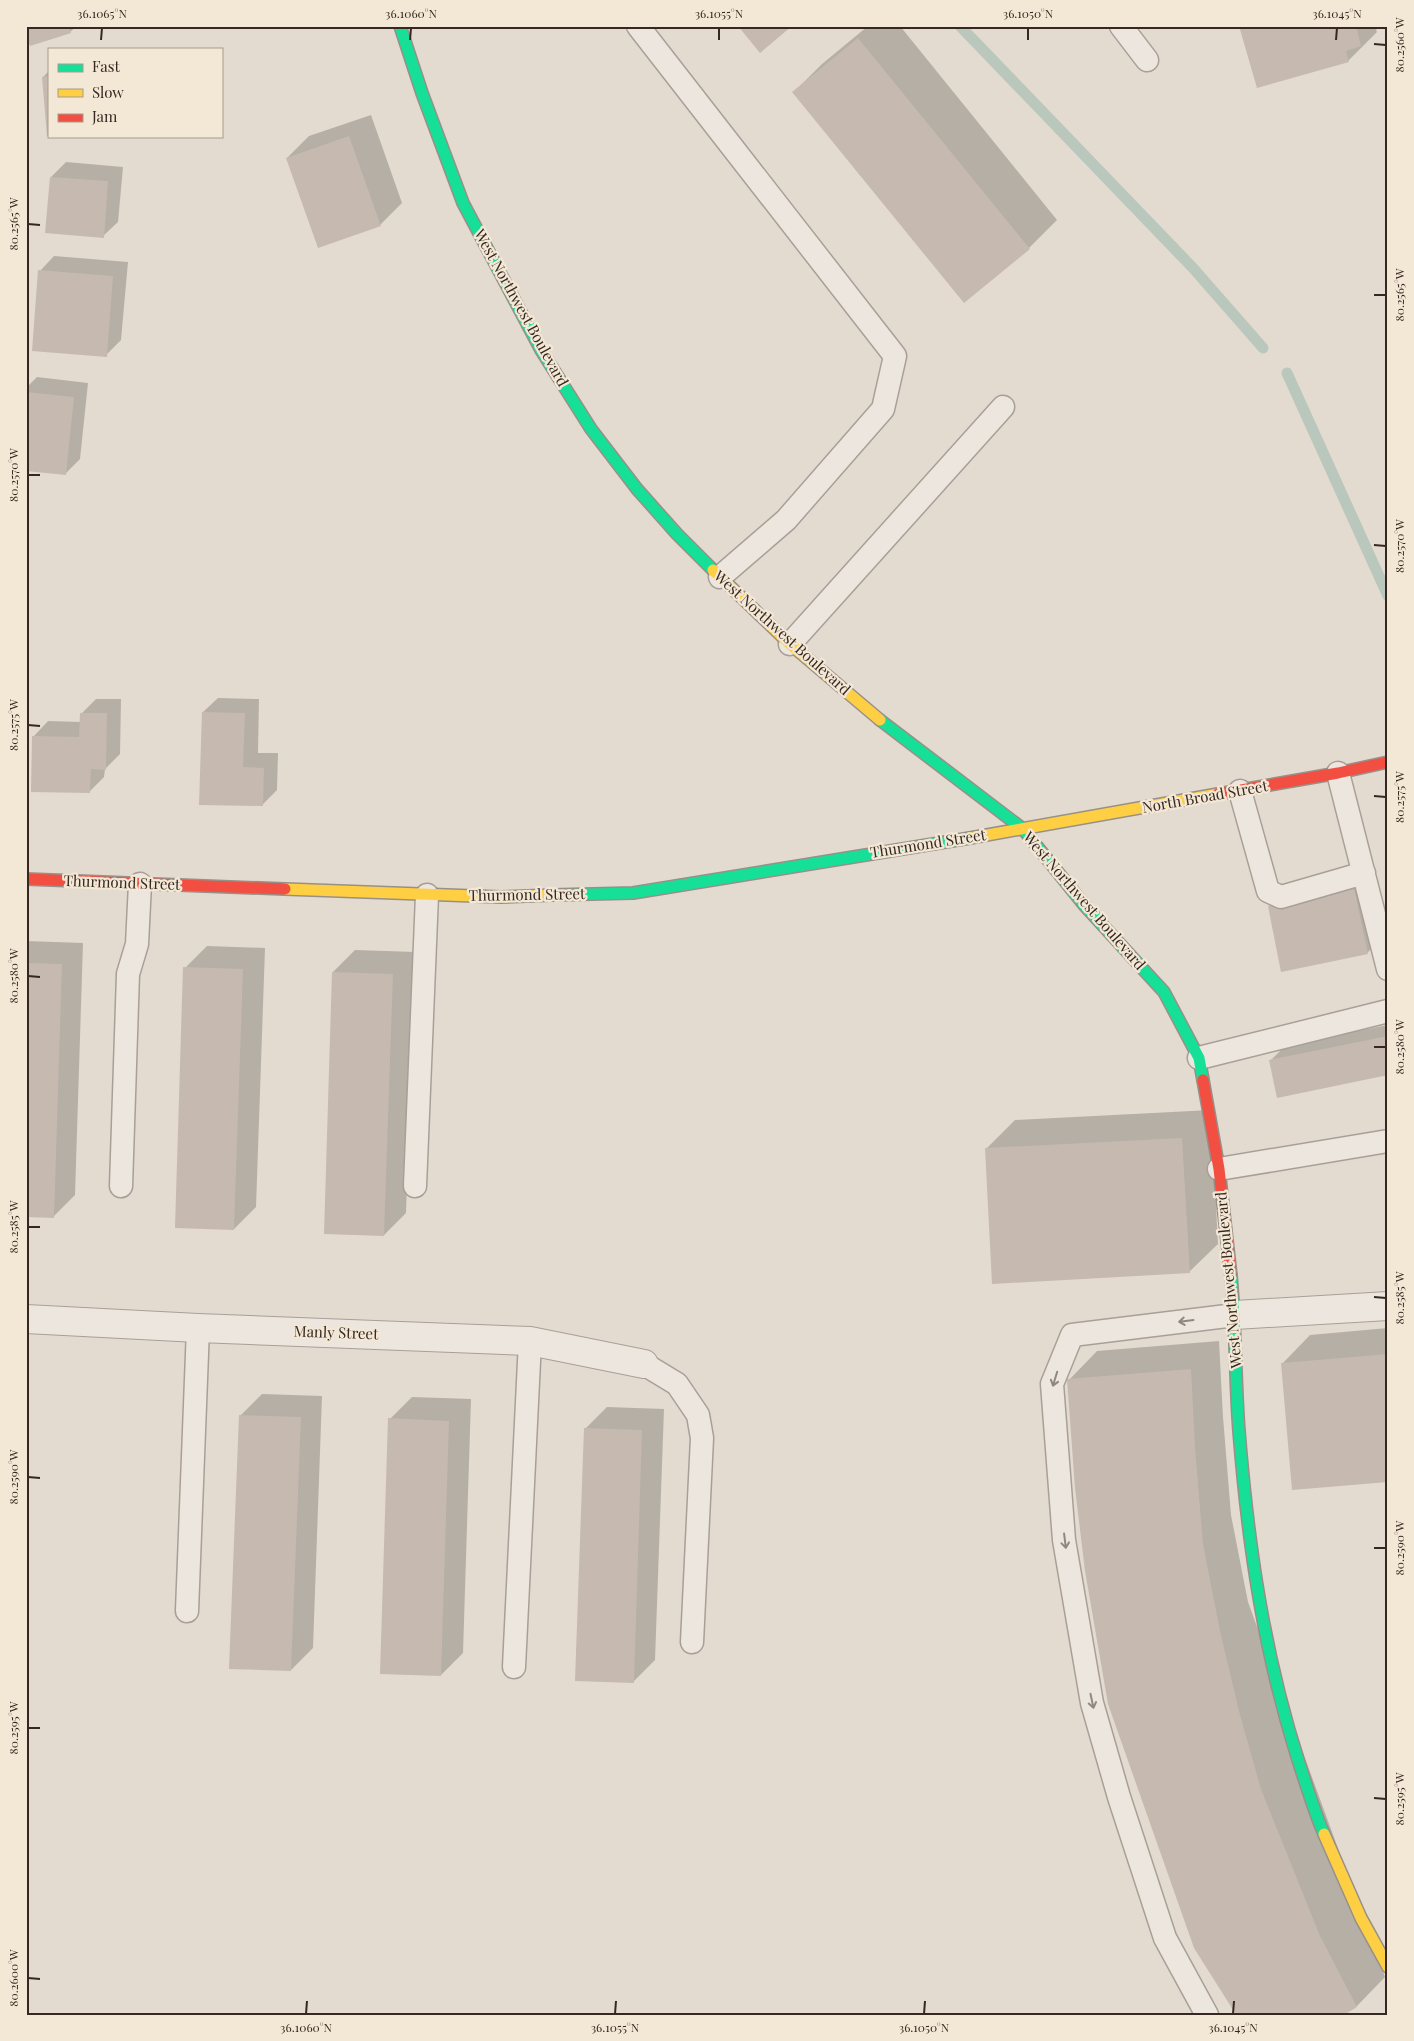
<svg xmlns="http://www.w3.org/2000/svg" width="1414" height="2041" font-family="'Playfair Display',serif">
<rect width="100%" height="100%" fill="#e3dbcf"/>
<path fill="#0003" d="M26 26H77L70 32Z
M868 26H900L1057 220 1029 248 794 92 822 64Z
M1240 26H1380L1376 30 1377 32 1348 61Z
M49 71V134L43 77Z
M371 115 402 203 380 225 287 158 309 136Z
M66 162 123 167 118 222 103 236 51 177Z
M54 256 128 262 121 340 106 355 40 271Z
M37 377 88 383 80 459 65 474 26 470V388Z
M218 698 259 699 258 753H278L277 790 262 805 203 712Z
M96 699H121L120 754 105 769 104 777 89 792 34 736 48 721 81 722V714Z
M1369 874 1382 938 1367 953 1269 906 1284 891Z
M26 941 83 943 75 1195 53 1217 26 1216Z
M207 946 265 948 256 1207 234 1229 185 968Z
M355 950 415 952 406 1213 384 1235 333 972Z
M1388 1025V1074L1271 1060 1286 1045Z
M1211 1110 1218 1244 1189 1272 986 1149 1015 1120Z
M1388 1328V1481L1282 1364 1310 1335Z
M1219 1341 1223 1417 1231 1515 1248 1602 1385 1977 1357 2006 1341 2015 1069 1380 1097 1351Z
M262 1394 322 1396 313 1648 291 1670 240 1416Z
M412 1397 471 1399 463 1653 441 1675 390 1419Z
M607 1407 664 1409 655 1660 633 1682 585 1429Z"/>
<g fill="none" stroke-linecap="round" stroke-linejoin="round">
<path stroke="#bac7bd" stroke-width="11" d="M960 26 1193 268 1263 348
M1287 373 1388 596"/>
</g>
<path fill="#c6b9b0" d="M26 26H69L71 33 30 46 26 35Z
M738 26H792L760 53Z
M1239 26H1356L1361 46 1346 51 1349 62 1257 88Z
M858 38 1030 249 964 303 792 92Z
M49 76V136H47L42 77Z
M349 136 381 226 318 248 286 158Z
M50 177 108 181 104 238 45 233Z
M38 270 113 276 107 357 32 351Z
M26 392 74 397 66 475 26 471Z
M202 712 245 713 243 767 264 768 263 806 199 805Z
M80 713H107L106 770 91 769 90 793 31 792 32 736 79 737Z
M1354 888 1368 954 1281 972 1268 906Z
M26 963 62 964 54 1218 26 1217Z
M183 967 243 969 234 1230 175 1228Z
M332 972 393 974 384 1236 324 1234Z
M1388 1036V1075L1277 1098 1269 1060Z
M1182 1138 1190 1273 992 1284 985 1148Z
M1388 1354V1482L1292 1490 1281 1363Z
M1191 1369 1195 1447 1203 1544 1220 1631 1240 1715 1261 1789 1320 1936 1357 2007 1344 2015H1236L1235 2013 1194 1948 1108 1704 1085 1571 1075 1488 1067 1379Z
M239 1415 301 1417 291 1671 229 1669Z
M388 1418 449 1421 441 1676 380 1674Z
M584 1428 642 1430 634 1683 575 1681Z"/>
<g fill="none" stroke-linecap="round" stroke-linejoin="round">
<defs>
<path id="lane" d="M638 26 895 356 883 409 786 520 720 577
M1121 26 1147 60
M790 644 1003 407
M1338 773 1388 969
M1240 791 1268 891 1281 897 1364 873
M1199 1058 1388 1011
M1219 1169 1388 1141
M121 1186 128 974 137 944 140 884
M415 1186 427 895
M644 1364 677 1384 698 1415 702 1438 692 1642
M187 1611 198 1328
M514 1667 530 1341
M1207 2015 1165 1938 1119 1797 1092 1703 1064 1540 1052 1384 1072 1335 1235 1315"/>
<path id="street" d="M1235 1315 1388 1306
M26 1319 198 1328 530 1341 644 1364"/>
<path id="fast" d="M400 26 422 93 463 203 541 350 591 429 637 489 677 534 713 570
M880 720 1023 829 1085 906 1164 992 1199 1058 1203 1080
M552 895 633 893 970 838
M1231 1276C1236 1328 1235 1380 1239 1431 1248 1545 1264 1654 1299 1763 1307 1787 1314 1811 1324 1834"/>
<path id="slow" d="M713 570 790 644 880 720
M970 838 1218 794
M285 889 501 897 552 895
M1324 1834 1361 1918 1388 1967"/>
<path id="jam" d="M1218 794 1338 773 1388 762
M26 879 285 889
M1203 1080 1219 1169 1231 1276"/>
</defs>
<use href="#lane" stroke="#a8a098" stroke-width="25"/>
<use href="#street" stroke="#a8a098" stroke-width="30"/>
<use href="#fast" stroke="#989088" stroke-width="14"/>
<use href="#slow" stroke="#989088" stroke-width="14"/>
<use href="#jam" stroke="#989088" stroke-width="14"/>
<use href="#lane" stroke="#ece6df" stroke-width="22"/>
<use href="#street" stroke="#ece6df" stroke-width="28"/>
<use href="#fast" stroke="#16e098" stroke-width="11"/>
<use href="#slow" stroke="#ffcf43" stroke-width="11"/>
<use href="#jam" stroke="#f24e42" stroke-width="11"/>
</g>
<defs><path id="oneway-shaft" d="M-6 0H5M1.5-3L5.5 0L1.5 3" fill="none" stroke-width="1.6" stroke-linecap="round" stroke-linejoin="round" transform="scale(1.25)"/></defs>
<g stroke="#918780">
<use href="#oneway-shaft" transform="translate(1186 1321) rotate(173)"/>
<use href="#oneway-shaft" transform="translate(1055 1379) rotate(107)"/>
<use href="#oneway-shaft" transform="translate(1065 1541) rotate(83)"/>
<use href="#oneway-shaft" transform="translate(1092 1701) rotate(78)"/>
</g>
<path fill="none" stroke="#362820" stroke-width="2" d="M101 40 102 28M410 40 411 28M719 40V28M1028 40V28M1336 40 1337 28M1374 44 1386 45M28 224 40 225M1374 295H1386M28 475H40M1374 545 1386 546M28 725 40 726M1374 796 1386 797M28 976 40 977M1374 1047H1386M28 1227H40M1374 1297 1386 1298M28 1477 40 1478M1374 1548H1386M28 1728H40M1374 1798 1386 1799M28 1978 40 1979M306 2014 307 2001M615 2014 616 2001M924 2014 925 2001M1233 2014 1234 2001"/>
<g text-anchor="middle" stroke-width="4.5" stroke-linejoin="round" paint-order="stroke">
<g font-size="15" fill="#362820" stroke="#f3e7d6">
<text transform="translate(521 308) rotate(61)" y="5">West Northwest Boulevard</text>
<text transform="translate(782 633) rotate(42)" y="5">West Northwest Boulevard</text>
<text transform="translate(1205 797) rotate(-10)" y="5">North Broad Street</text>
<text transform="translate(928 844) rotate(-9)" y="5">Thurmond Street</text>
<text transform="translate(122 883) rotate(2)" y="5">Thurmond Street</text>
<text transform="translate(527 895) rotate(-1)" y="5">Thurmond Street</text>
<text transform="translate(1084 901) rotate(49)" y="5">West Northwest Boulevard</text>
<text transform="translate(1229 1280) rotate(-95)" y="5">West Northwest Boulevard</text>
<text transform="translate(336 1333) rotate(2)" y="5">Manly Street</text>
</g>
</g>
<rect width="1414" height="2041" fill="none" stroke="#f3e7d6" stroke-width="55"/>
<rect x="48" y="48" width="175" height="90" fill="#f3e7d6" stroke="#a79b8d"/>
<rect x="58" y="64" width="25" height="8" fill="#16e098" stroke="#a79b8d"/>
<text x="92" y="72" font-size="15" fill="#362820">Fast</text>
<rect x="58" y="89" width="25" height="8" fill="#ffcf43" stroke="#a79b8d"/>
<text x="92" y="98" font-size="15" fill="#362820">Slow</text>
<rect x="58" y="114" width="25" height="8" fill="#f24e42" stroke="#a79b8d"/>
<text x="92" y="122" font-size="15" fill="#362820">Jam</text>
<rect x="28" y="28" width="1358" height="1986" fill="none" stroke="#362820" stroke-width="2"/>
<g font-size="12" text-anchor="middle" fill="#362820">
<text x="102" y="18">36.1065°N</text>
<text x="411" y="18">36.1060°N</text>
<text x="719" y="18">36.1055°N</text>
<text x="1028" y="18">36.1050°N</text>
<text x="1337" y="18">36.1045°N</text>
<text transform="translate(1400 45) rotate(-90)" y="4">80.2560°W</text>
<text transform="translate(14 224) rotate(-90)" y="4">80.2565°W</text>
<text transform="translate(1400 295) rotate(-90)" y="4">80.2565°W</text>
<text transform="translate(14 475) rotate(-90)" y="4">80.2570°W</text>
<text transform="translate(1400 546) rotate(-90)" y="4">80.2570°W</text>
<text transform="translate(14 725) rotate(-90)" y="4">80.2575°W</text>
<text transform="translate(1400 797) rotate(-90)" y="4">80.2575°W</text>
<text transform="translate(14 976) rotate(-90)" y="4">80.2580°W</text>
<text transform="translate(1400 1047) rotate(-90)" y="4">80.2580°W</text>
<text transform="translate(14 1227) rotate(-90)" y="4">80.2585°W</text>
<text transform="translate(1400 1298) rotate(-90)" y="4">80.2585°W</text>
<text transform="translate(14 1477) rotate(-90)" y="4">80.2590°W</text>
<text transform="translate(1400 1548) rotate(-90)" y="4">80.2590°W</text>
<text transform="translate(14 1728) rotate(-90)" y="4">80.2595°W</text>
<text transform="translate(1400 1799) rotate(-90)" y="4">80.2595°W</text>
<text transform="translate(14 1978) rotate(-90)" y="4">80.2600°W</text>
<text x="306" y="2032">36.1060°N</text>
<text x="615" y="2032">36.1055°N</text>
<text x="924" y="2032">36.1050°N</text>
<text x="1233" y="2032">36.1045°N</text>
</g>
</svg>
